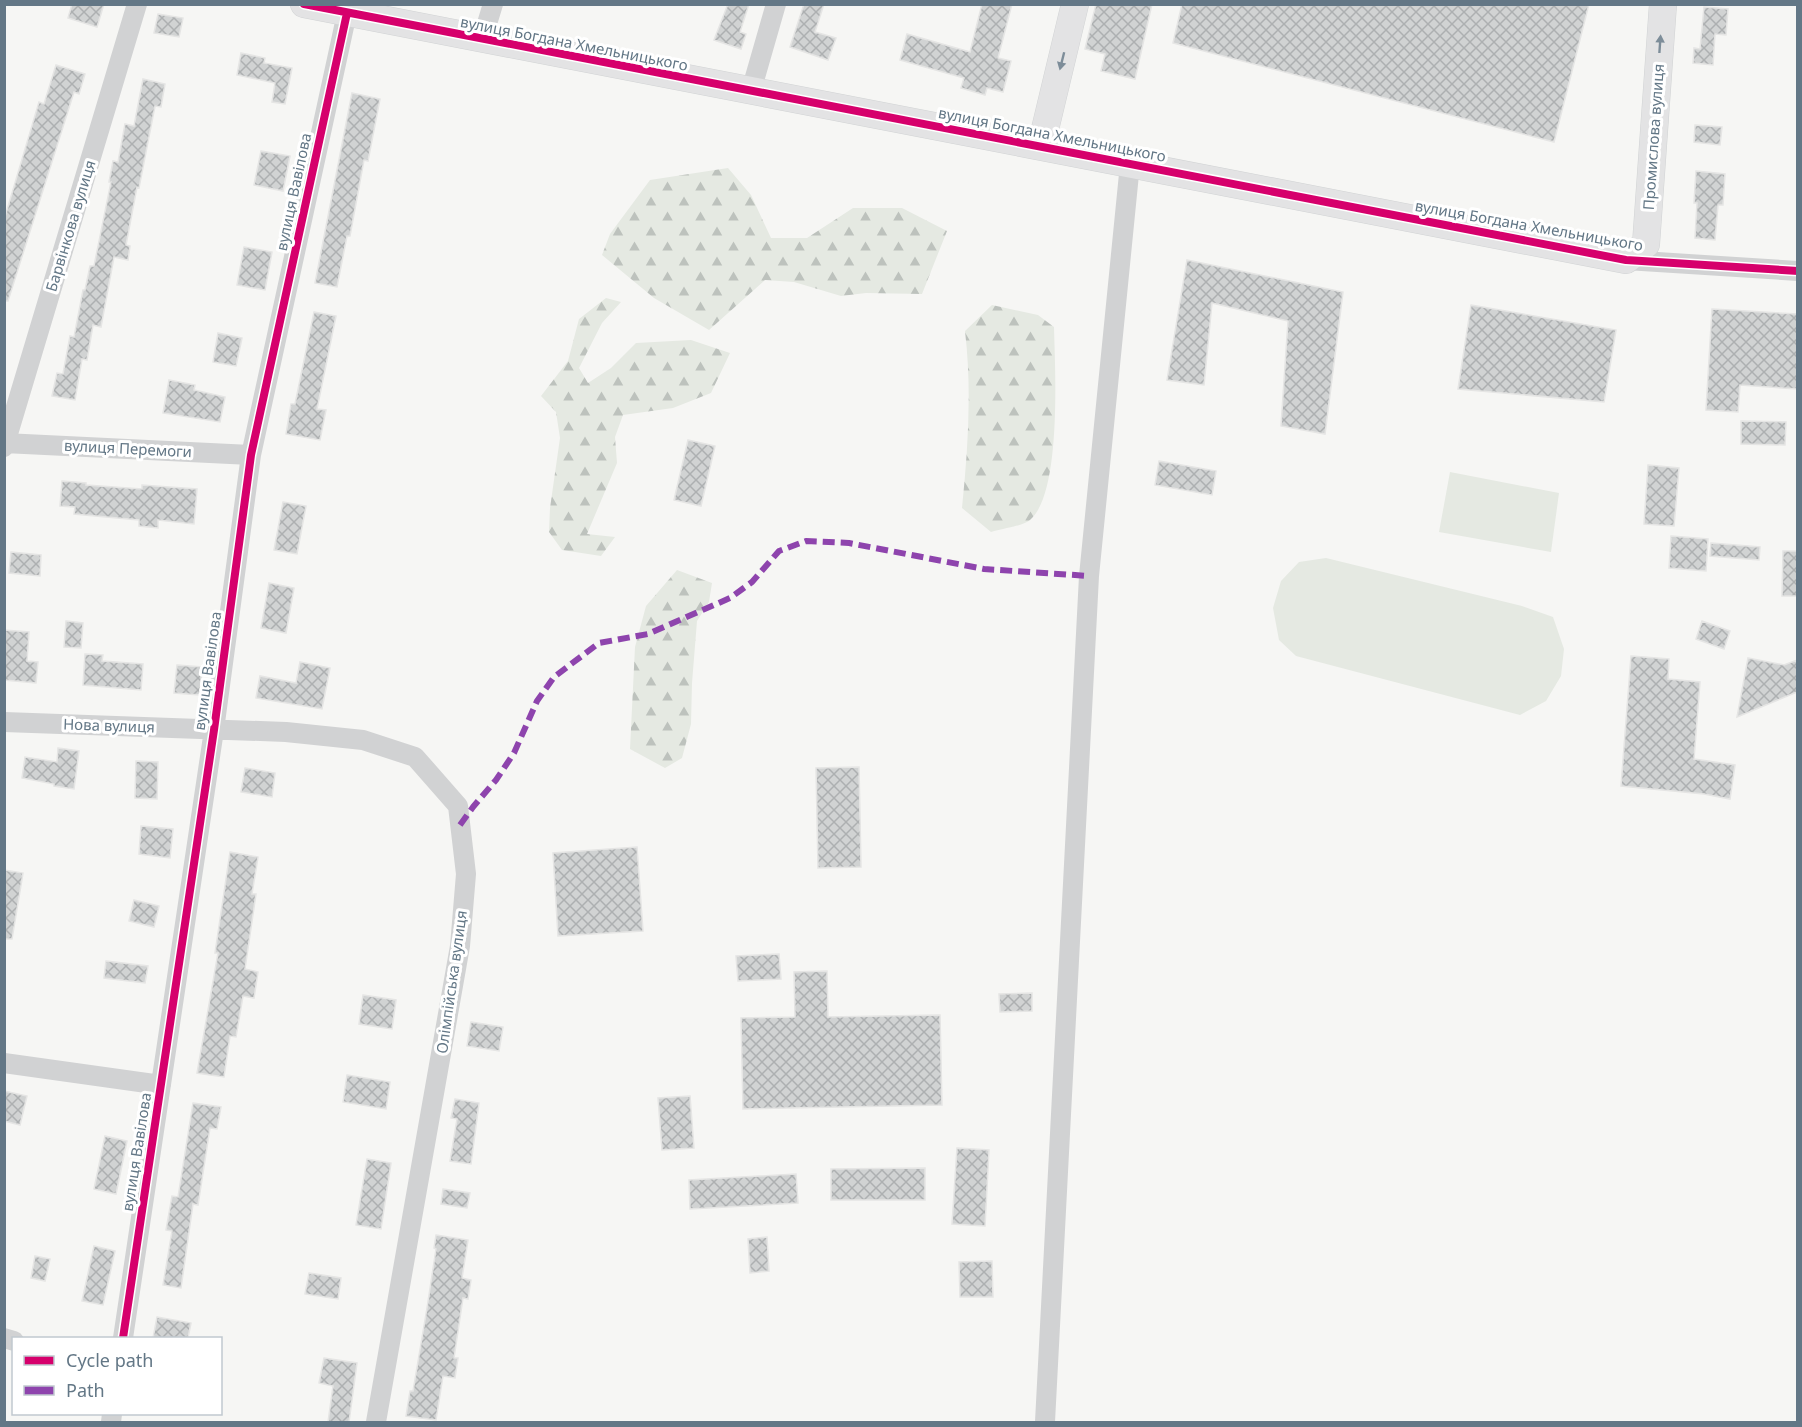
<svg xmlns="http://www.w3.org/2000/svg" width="1802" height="1427" font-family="'Noto Sans',sans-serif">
<defs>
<pattern id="forest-firs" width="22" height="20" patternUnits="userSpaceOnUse" patternTransform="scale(1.5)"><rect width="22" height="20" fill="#e5e9e2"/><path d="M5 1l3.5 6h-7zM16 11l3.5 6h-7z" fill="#bdc2bd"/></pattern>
<pattern id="building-cross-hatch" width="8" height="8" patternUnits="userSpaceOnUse" patternTransform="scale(1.5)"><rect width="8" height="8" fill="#d1d3d3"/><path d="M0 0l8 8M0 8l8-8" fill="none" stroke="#adb0b1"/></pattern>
</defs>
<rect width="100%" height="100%" fill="#f6f6f4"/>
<path fill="url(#forest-firs)" d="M728 168 751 195 771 238H807L853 208H902L947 231 922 294 866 293 841 296 794 282 765 280 709 330 654 298 602 255 610 234 650 180Z
M606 298 621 302 602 323 579 368 588 383 611 368 636 343 691 340 730 353 711 393 673 408 623 415 615 437 617 463 587 534 615 537 601 556 562 550 549 532 550 508 560 438 556 412 541 396 568 361 579 319Z
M992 305 1038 315 1054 327C1055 368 1062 493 1030 520 1023 526 1000 529 991 532L962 508C968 449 972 390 965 331Z
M677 570 712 583 709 602 697 621 692 683 691 724 682 758 665 768 630 749 635 647 646 606Z"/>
<path fill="#e5e9e2" d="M1450 472 1559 493 1551 552 1439 532Z
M1326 558 1522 606 1553 617 1564 649 1561 676 1546 701 1520 715 1296 656 1279 640 1273 608 1281 581 1299 562Z"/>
<path fill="url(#building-cross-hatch)" stroke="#e5e5e4" stroke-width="1.5" d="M72 4H104L97 27 68 18Z
M728 4H749L740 32 746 34 741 49 714 40Z
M804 4H824L815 32 836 38 828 60 790 47Z
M982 4H1012L998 58 1011 61 1003 92 987 88 985 95 961 88 964 78 900 60 907 34 970 52Z
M1096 4H1152L1135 79 1101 71 1105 54 1085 49Z
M1182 4H1589L1554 142 1173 43Z
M1704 7 1728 9 1726 35 1715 34 1713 65 1693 63 1694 48 1700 49Z
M158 14 183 18 179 37 154 33Z
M241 53 265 58 264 63 292 68 285 104 272 102 275 83 237 75Z
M56 65 85 74 79 94 74 92 8 301H4V220L39 102 44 104Z
M143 79 165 84 161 107 155 106 139 188 137 187 126 245 130 246 128 260 114 257 101 327 93 325 87 360 82 359 75 400 52 396 57 373 63 374 70 336 74 337 83 290H85L90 266H94L111 182H109L113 161 118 162 125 124 134 126Z
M352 93 380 99 368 161 364 160 350 236H347L337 287 315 283Z
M1695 125 1722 127 1720 145 1694 142Z
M261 151 290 156 283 191 254 185Z
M1696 171 1725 174 1723 205H1718L1715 240 1695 238 1697 203H1694Z
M244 247 272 252 265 290 237 285Z
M1187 260 1343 292 1325 434 1281 426 1288 321 1212 303 1204 385 1167 380Z
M1471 305 1616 330 1604 402 1458 389Z
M1712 309 1797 314V389L1740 385 1738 412 1706 410Z
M314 312 336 316 317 409 326 410 320 440 286 434 291 404H295Z
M218 333 242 338 236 366 213 362Z
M169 380 195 385 194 390 225 397 220 422 163 413Z
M1741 421 1786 422 1785 445 1741 444Z
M688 440 715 446 701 506 674 500Z
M1159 461 1216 471 1212 495 1155 485Z
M1648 465 1679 468 1674 526 1644 524Z
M62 481 86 483V485L142 489V485L197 489 194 524 158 520V528L139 526V520L74 514 75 507 60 506Z
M283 502 306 506 297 554 274 550Z
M1671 536 1708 539 1706 571 1669 568Z
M1711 543 1760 547 1759 560 1710 556Z
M1783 551H1797V596H1782Z
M11 552 41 555 40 576 9 573Z
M269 583 294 588 286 633 261 628Z
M66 621 83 623 81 648 64 647Z
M1702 621 1730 631 1724 649 1696 639Z
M4 630 29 632 27 661 38 662 36 683 4 680Z
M85 654 103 655 102 661 143 664 141 690 83 685Z
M1631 656 1669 659 1668 679 1700 682 1694 759 1735 765 1730 799 1704 794 1621 786Z
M1748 658 1784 665 1797 660V692L1737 717Z
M300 662 330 668 322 709 256 698 260 676 296 683Z
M177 665 202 667 200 695 174 693Z
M58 748 79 751 74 789 54 786V784L22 778 25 757 57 762Z
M136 761 158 762 157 799 135 798Z
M859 767 861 867 818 868 816 768Z
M245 768 275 773 272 797 241 792Z
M141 826 173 829 170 858 139 854Z
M637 847 643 931 558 936 553 853Z
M230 852 258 857 252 894H256L245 969 258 972 254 998 243 996 236 1037 230 1036 224 1077 197 1073 218 953H215Z
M4 870 23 873 12 939H4Z
M134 900 159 906 154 927 129 921Z
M779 954 781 979 738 981 736 956Z
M106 961 148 966 145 983 104 978Z
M827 971 828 1017 940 1015 942 1105 743 1109 741 1018 795 1017 794 972Z
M1032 993V1011L1000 1012 999 994Z
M363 995 396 1000 392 1029 359 1024Z
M471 1022 503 1027 499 1051 467 1046Z
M347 1075 390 1082 386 1109 343 1102Z
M4 1091 27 1096 20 1125 4 1121Z
M690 1096 694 1148 662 1150 658 1098Z
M455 1099 479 1103 471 1164 450 1161 457 1119 451 1118Z
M193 1103 221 1107 217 1129 210 1128 198 1205 193 1204 181 1288 163 1285 172 1231 166 1230 172 1196 178 1197Z
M105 1136 127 1141 116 1194 94 1189Z
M957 1148 989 1150 985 1226 952 1224Z
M367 1159 391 1163 381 1229 356 1225Z
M925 1168V1200H831V1169Z
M796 1174 798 1203 690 1209 689 1180Z
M443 1189 470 1193 467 1208 441 1204Z
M436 1235 468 1240 462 1278 471 1280 468 1299 463 1298 454 1358H458L455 1378 443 1376 436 1420 406 1416 410 1391H413L427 1308 436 1249 434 1248Z
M767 1237 769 1271 750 1273 748 1239Z
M94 1246 115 1251 103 1305 82 1301Z
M35 1256 50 1259 45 1281 31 1278Z
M992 1261 993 1297H960L959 1262Z
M309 1273 341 1278 338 1299 305 1294Z
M157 1317 191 1323 188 1338H153Z
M324 1358 357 1363 349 1422H328L333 1386 319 1383Z"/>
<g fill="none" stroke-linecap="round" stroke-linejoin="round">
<defs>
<path id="secondary" d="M304 4 1626 260 1646 244 1663 4
M1041 146 1075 4"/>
</defs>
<use href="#secondary" stroke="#d1d3d4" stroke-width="28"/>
<path stroke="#d1d2d3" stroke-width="20" d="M482 40 493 4
M751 91 776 4
M1626 260 1798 271
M4 443 251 455
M4 447 137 4
M4 722 286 732 363 740 415 757 458 806 466 874 460 946 376 1422
M4 1063 161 1085
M4 1338 14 1341
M123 1338 214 730 251 455 347 13
M111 1422 112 1414
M1045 1422 1089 576 1130 164"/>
<use href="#secondary" stroke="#e3e3e4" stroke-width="27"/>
<path stroke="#8e44ad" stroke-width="6" stroke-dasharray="12 6" stroke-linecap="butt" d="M460 825 473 807 496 780 514 753 537 701 554 677 599 643 648 634 730 598 752 582 779 551 806 541 849 543 984 569 1089 576"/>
<defs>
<path id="cycleway" d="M304 4 1626 260 1798 271
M123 1338 214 730 251 455 347 13"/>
</defs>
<use href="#cycleway" stroke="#fff" stroke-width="11"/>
<use href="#cycleway" stroke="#d6006c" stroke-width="8"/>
</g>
<defs><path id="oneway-solid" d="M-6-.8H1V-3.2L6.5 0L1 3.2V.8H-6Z" transform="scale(1.5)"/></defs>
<g fill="#7d8d99">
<use href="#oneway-solid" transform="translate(1660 44) rotate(-86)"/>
<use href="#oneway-solid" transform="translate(1062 61) rotate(104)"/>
</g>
<g text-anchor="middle" stroke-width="6" stroke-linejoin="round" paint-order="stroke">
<g font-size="15" fill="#637786" stroke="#fff">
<text transform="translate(574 44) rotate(11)" y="5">вулиця Богдана Хмельницького</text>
<text transform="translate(1052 135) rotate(11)" y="5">вулиця Богдана Хмельницького</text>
<text transform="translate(1654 137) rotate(-86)" y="5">Промислова вулиця</text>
<text transform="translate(294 192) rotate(-78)" y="5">вулиця Вавілова</text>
<text transform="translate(71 226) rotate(-73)" y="5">Барвінкова вулиця</text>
<text transform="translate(1529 226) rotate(10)" y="5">вулиця Богдана Хмельницького</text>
<text transform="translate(128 449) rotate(3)" y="5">вулиця Перемоги</text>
<text transform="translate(208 671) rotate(-82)" y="5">вулиця Вавілова</text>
<text transform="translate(109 726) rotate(2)" y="5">Нова вулиця</text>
<text transform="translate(452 982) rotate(-82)" y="5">Олімпійська вулиця</text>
<text transform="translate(137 1152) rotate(-81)" y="5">вулиця Вавілова</text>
</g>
</g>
<rect width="1802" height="1427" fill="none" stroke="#637786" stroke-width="12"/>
<rect x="12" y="1337" width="210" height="78" fill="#ffffff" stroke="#c1c9cf" stroke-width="1.5"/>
<rect x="24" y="1356" width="30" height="9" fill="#d6006c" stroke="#c1c9cf" stroke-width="1.5"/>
<text x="66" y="1367" font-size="18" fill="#637786">Cycle path</text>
<rect x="24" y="1386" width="30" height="9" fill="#8e44ad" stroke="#c1c9cf" stroke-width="1.5"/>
<text x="66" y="1397" font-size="18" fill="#637786">Path</text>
</svg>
